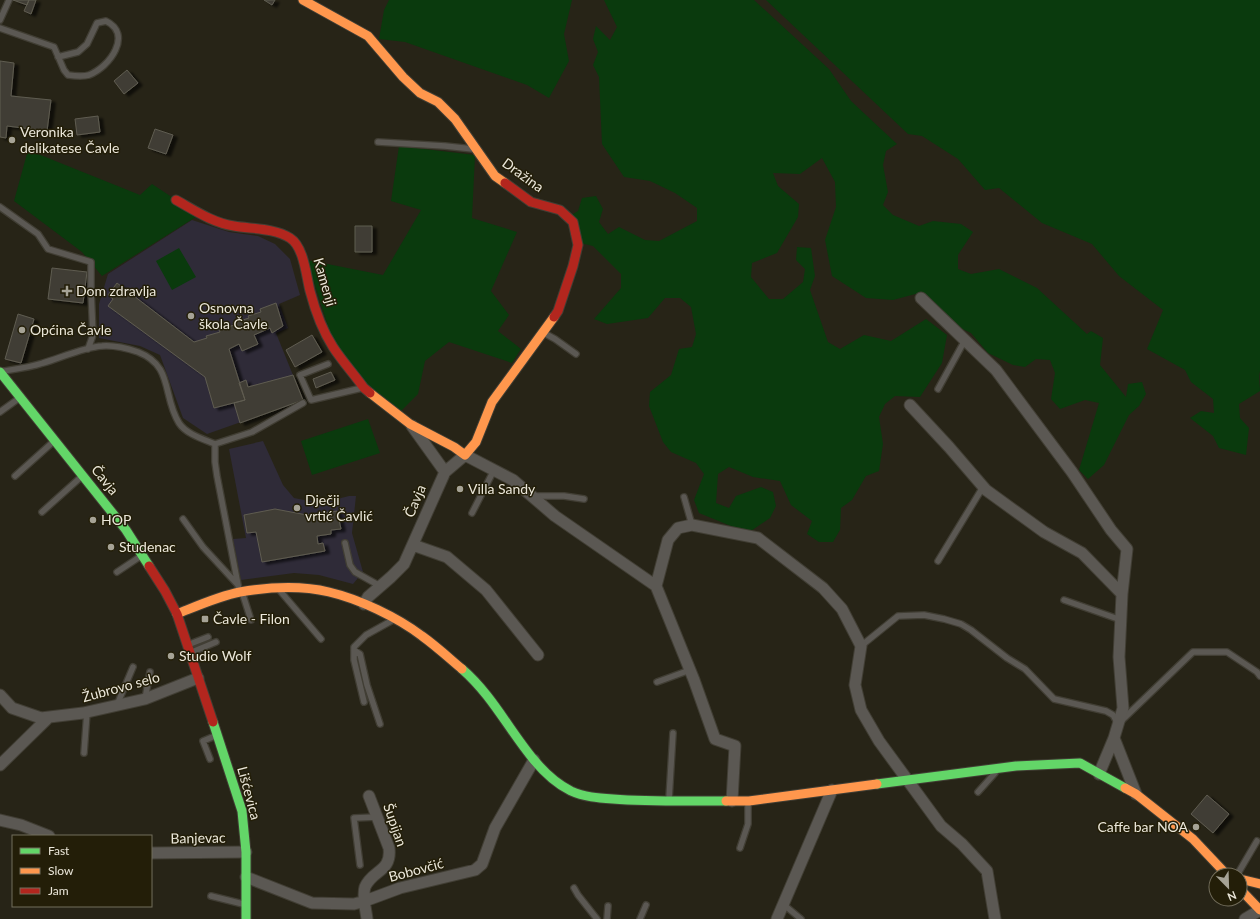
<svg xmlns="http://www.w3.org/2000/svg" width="1260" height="919" font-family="Lato,sans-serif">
<defs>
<filter id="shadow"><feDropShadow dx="4.5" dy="2.5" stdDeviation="1" flood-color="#0009"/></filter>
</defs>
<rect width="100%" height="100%" fill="#272417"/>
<path fill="#2f2b38" d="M192 220 229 232 258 236 275 244 290 259 300 295 279 304 288 328 276 333 303 400 207 434 183 418 160 355 140 346 99 338V304L108 274Z
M263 441 283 485 294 498 309 501 326 502 349 496H356L352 533 363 572 353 584 319 575 294 573 241 580 233 539 246 538 229 449Z"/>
<path fill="#0a3a0d" d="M389 0H572L564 34 569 61 549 98 527 85 405 42 379 39 384 10Z
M604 0H754L829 69 851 101 897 144 886 151 883 165 888 192 883 205 893 215 919 226 933 221 961 224 973 232 958 255V269L971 274 999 269 1037 288 1087 334 1091 331 1103 338 1100 365 1126 397 1128 384 1142 382 1146 394 1139 406 1129 415 1104 465 1088 479 1079 470 1099 403 1085 400 1060 409 1051 399 1055 373 1050 360 1036 359 1025 367 1013 365 988 353 971 333 933 315 919 293 893 300 866 298 832 276 825 240 836 207 835 182 822 158 800 174 773 173 778 186 799 204 798 217 777 253 752 263 751 277 769 299H783L803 282 805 269 796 260 797 247 811 248 815 276 810 290 828 342 840 349 864 335 891 341 926 319 947 335 942 363 920 397 895 396 885 404 879 417 883 444 879 471 866 476 852 500 841 508 840 530 833 542H819L807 534 812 521 791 505 780 481 753 477 729 467 718 474 716 503 729 508 736 496 761 487 773 492 776 506 770 518 748 533 699 513 694 500 704 474 696 463 671 452 663 442 649 406 650 392 671 375 679 349 692 347 696 334 691 307 680 298H665L648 318 607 324 594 319 621 288V274L593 246 580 243 573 214 578 211 582 198 596 196 603 209 599 222 608 234 619 227 645 240 659 241 697 221V208L675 193 650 181 624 177 602 144 599 77 593 65 598 52 593 39 596 26 610 40 617 27Z
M766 0H1260V371C1258 378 1260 384 1260 391L1239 404 1240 418 1249 428 1246 455 1219 448 1213 436 1190 418 1201 411 1214 413 1213 399 1191 382 1185 370 1147 349 1163 310 1119 276 1092 244 1042 223 999 188 985 190 958 159 922 136 908 134Z
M399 146 475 155 472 218 517 232 491 291 509 315 498 331 521 349 512 363 449 342 425 361 418 394 400 412 366 383 333 342 307 260 383 275 421 210 391 201Z
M28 150 140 195 152 184 199 215 102 276 82 252 14 201Z
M179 248 196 277 172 290 156 261Z
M368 419 380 453 312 475 301 441Z"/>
<path fill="#413e34" stroke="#5f5c51" filter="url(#shadow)" d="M13 0H29L27 5Z
M29 0H36L31 14 24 11Z
M264 0H275L272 5Z
M0 61 14 63 11 96 51 100 47 131 7 126 6 138 0 137Z
M127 70 138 83 124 94 114 81Z
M98 116 100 132 77 135 75 119Z
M155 129 173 135 166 154 148 148Z
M355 226H372V252H355Z
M52 268 87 272 83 303 48 299Z
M117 283 194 342 207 338 206 336 220 332 219 330 234 325 233 323 249 318 248 316 261 312 260 309 276 303 283 326 272 333 270 328 254 335 258 344 242 351 239 344 229 349 245 400 214 408 205 377 108 306 113 299 108 295Z
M18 314 34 319 21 363 5 359Z
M312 335 322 352 295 367 286 350Z
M331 372 335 380 316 388 313 379Z
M293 375 303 400 240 423 234 403 245 400 239 383 246 380 248 387Z
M275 509 307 515 337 511 341 529 331 530V534L317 536 318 544 323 543 325 551 262 562 256 532 247 533 244 515Z
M1207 795 1229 814 1213 833 1191 814Z"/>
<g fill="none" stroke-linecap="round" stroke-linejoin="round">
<defs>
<path id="lane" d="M0 20 9 0
M0 28 54 47 64 70 68 75C75 76 82 77 89 75 110 67 133 34 106 21L97 23 87 44 78 52 58 57
M378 142 445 146 473 149
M0 207 38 234 48 249 91 262V290L93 335 88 349
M544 333 555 339 576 354
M328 364 300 375 311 400 362 388
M4 371C17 369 31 367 43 363 60 358 85 347 102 346 114 345 126 348 138 352 174 366 162 396 179 423 186 434 203 439 215 444
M938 389 965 340
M0 412 18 399
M15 476 53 442
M535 496H564L584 499
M684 497 692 525
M42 512 81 477
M472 513 494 470
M183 519 203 547 238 585
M345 543 350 565 355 572 380 586
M938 561 983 487
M117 572 141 556
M239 590 217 476 215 462V444L252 432 303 403
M242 592 251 620
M281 592 321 639
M1064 600 1121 620
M190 644 208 637
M861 646 898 616 924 615 944 619 961 624 971 630 1007 658 1025 669 1054 699 1106 711 1113 715 1118 724 1193 652H1227L1257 672 1260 676
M354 650 360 654 367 685 380 724
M192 652 216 642
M657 682 690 670
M145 699 150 672
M364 702 354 660V647L366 635 393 620
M117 705 133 667
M84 753 87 712
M210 759 203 741 215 736
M978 792 995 773
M669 799 673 733
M740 848 748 824V802
M360 865 354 818 377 817
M1237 875 1257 841
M574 888 578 895 597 919
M211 896 243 904
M783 904 801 919
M607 919 608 906
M640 919 646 905"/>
<path id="street" d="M921 298 996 370 1072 472 1111 530 1127 549 1122 594 1119 657 1123 708 1114 738 1099 774
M910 405 949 447 986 490 1044 532 1082 553 1122 594
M412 426 445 472
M413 545 447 557 486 590 538 655
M656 586 668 540 678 528 692 525 758 538 823 588 842 609 859 642 861 646 855 685 861 710 879 741 941 826 962 844 987 871 995 919
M364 604 368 597 391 577 404 564 445 472 465 455 513 480 555 516 656 586 694 680 715 739 735 746 732 801
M0 695 12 708 41 718 83 713 145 699 198 678
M1114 738 1136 794
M0 765 49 717
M0 820 21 825 49 836
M151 853 246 852
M246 877 312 903 354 904 365 901 400 888 475 870 482 864 495 828 534 760
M367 919C366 910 362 896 365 887 372 870 392 872 389 848L369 796
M777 919 832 790
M1245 919 1260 910"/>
<path id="fast" d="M0 372 126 530 149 566
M462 669C492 695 509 730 534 760 544 772 557 784 571 791 584 797 598 798 613 799 650 802 688 801 726 801
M213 722 242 811 246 852V919
M877 784 1016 766 1080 763 1125 788"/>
<path id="slow" d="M303 0 368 36 403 77 420 93 438 102 455 119 495 176 505 183
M370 393 410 424 454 447 465 455 476 442 492 402 554 317
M177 614C197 606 219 596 240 592 269 587 300 585 329 592 359 599 397 617 422 636 436 646 449 658 462 669
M1125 788 1136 794 1193 839 1227 875
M726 801H749L877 784
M1240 879 1260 884
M1240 889 1260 910"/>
<path id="jam" d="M505 183 531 202 560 210 573 222 578 245 573 266 558 311 554 317
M176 200C194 210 213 223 234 226 251 229 275 228 290 238 304 247 306 275 310 291 315 310 322 330 333 347 342 361 354 374 364 388L370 393
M149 566 165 591 177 614 213 722"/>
</defs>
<use href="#lane" stroke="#413e34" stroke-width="8"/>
<use href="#street" stroke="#413e34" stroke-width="13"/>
<use href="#fast" stroke="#413e34" stroke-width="11"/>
<use href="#slow" stroke="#413e34" stroke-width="11"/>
<use href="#jam" stroke="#413e34" stroke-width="11"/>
<use href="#lane" stroke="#5b5853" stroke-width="5.5"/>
<use href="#street" stroke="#5b5853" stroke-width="11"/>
<use href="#fast" stroke="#63d668" stroke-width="9"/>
<use href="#slow" stroke="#ff974d" stroke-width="9"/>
<use href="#jam" stroke="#b3261e" stroke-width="9"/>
</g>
<g fill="#a6a396" stroke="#231e08" stroke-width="1.5">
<circle cx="12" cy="140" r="4"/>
<path d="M65 285h4v4h4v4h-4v4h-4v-4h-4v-4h4z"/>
<circle cx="191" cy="316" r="4"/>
<circle cx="22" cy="330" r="4"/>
<circle cx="460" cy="489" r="4"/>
<circle cx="297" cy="508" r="4"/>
<circle cx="93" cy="520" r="4"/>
<circle cx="111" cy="547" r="4"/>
<rect x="201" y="615" width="8" height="8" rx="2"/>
<circle cx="171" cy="656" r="4"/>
<circle cx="1196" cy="827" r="4"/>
</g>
<g text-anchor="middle" stroke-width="3" stroke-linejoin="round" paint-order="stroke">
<g font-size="14" fill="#ebe7da" stroke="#231e08" text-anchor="start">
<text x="20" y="137">Veronika<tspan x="20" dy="16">delikatese Čavle</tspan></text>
<text x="76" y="296">Dom zdravlja</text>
<text x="199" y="313">Osnovna<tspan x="199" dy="16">škola Čavle</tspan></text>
<text x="30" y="335">Općina Čavle</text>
<text x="468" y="494">Villa Sandy</text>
<text x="305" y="505">Dječji<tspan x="305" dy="16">vrtić Čavlić</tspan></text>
<text x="101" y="525">HOP</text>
<text x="119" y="552">Studenac</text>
<text x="213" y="624">Čavle - Filon</text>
<text x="179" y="661">Studio Wolf</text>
<text x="1188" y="832" text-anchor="end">Caffe bar NOA</text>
</g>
<g font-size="14" fill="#ebe7da" stroke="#231e08">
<text transform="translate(523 175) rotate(36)" y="5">Dražina</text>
<text transform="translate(325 282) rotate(74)" y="5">Kamenji</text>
<text transform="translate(105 480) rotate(51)" y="5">Čavja</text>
<text transform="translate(415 501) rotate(-67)" y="5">Čavja</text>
<text transform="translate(121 687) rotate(-15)" y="5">Žubrovo selo</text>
<text transform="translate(249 793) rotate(75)" y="5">Lišćevica</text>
<text transform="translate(395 825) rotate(71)" y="5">Šupijan</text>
<text transform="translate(198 838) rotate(-1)" y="5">Banjevac</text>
<text transform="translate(416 870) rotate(-15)" y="5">Bobovčić</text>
</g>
</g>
<rect x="12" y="835" width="140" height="72" fill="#231e08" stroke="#736e5c"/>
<rect x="20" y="848" width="20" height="6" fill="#63d668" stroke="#736e5c"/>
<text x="48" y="855" font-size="12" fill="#ebe7da">Fast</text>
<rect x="20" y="868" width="20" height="6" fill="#ff974d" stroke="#736e5c"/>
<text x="48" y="875" font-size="12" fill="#ebe7da">Slow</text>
<rect x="20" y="888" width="20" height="6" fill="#b3261e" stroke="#736e5c"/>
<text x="48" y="895" font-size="12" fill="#ebe7da">Jam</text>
<g transform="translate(1228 887) rotate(157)"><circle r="19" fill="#231e08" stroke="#736e5c"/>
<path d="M0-3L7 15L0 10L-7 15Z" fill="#a6a396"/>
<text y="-6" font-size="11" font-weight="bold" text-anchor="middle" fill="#ebe7da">N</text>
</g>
</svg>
